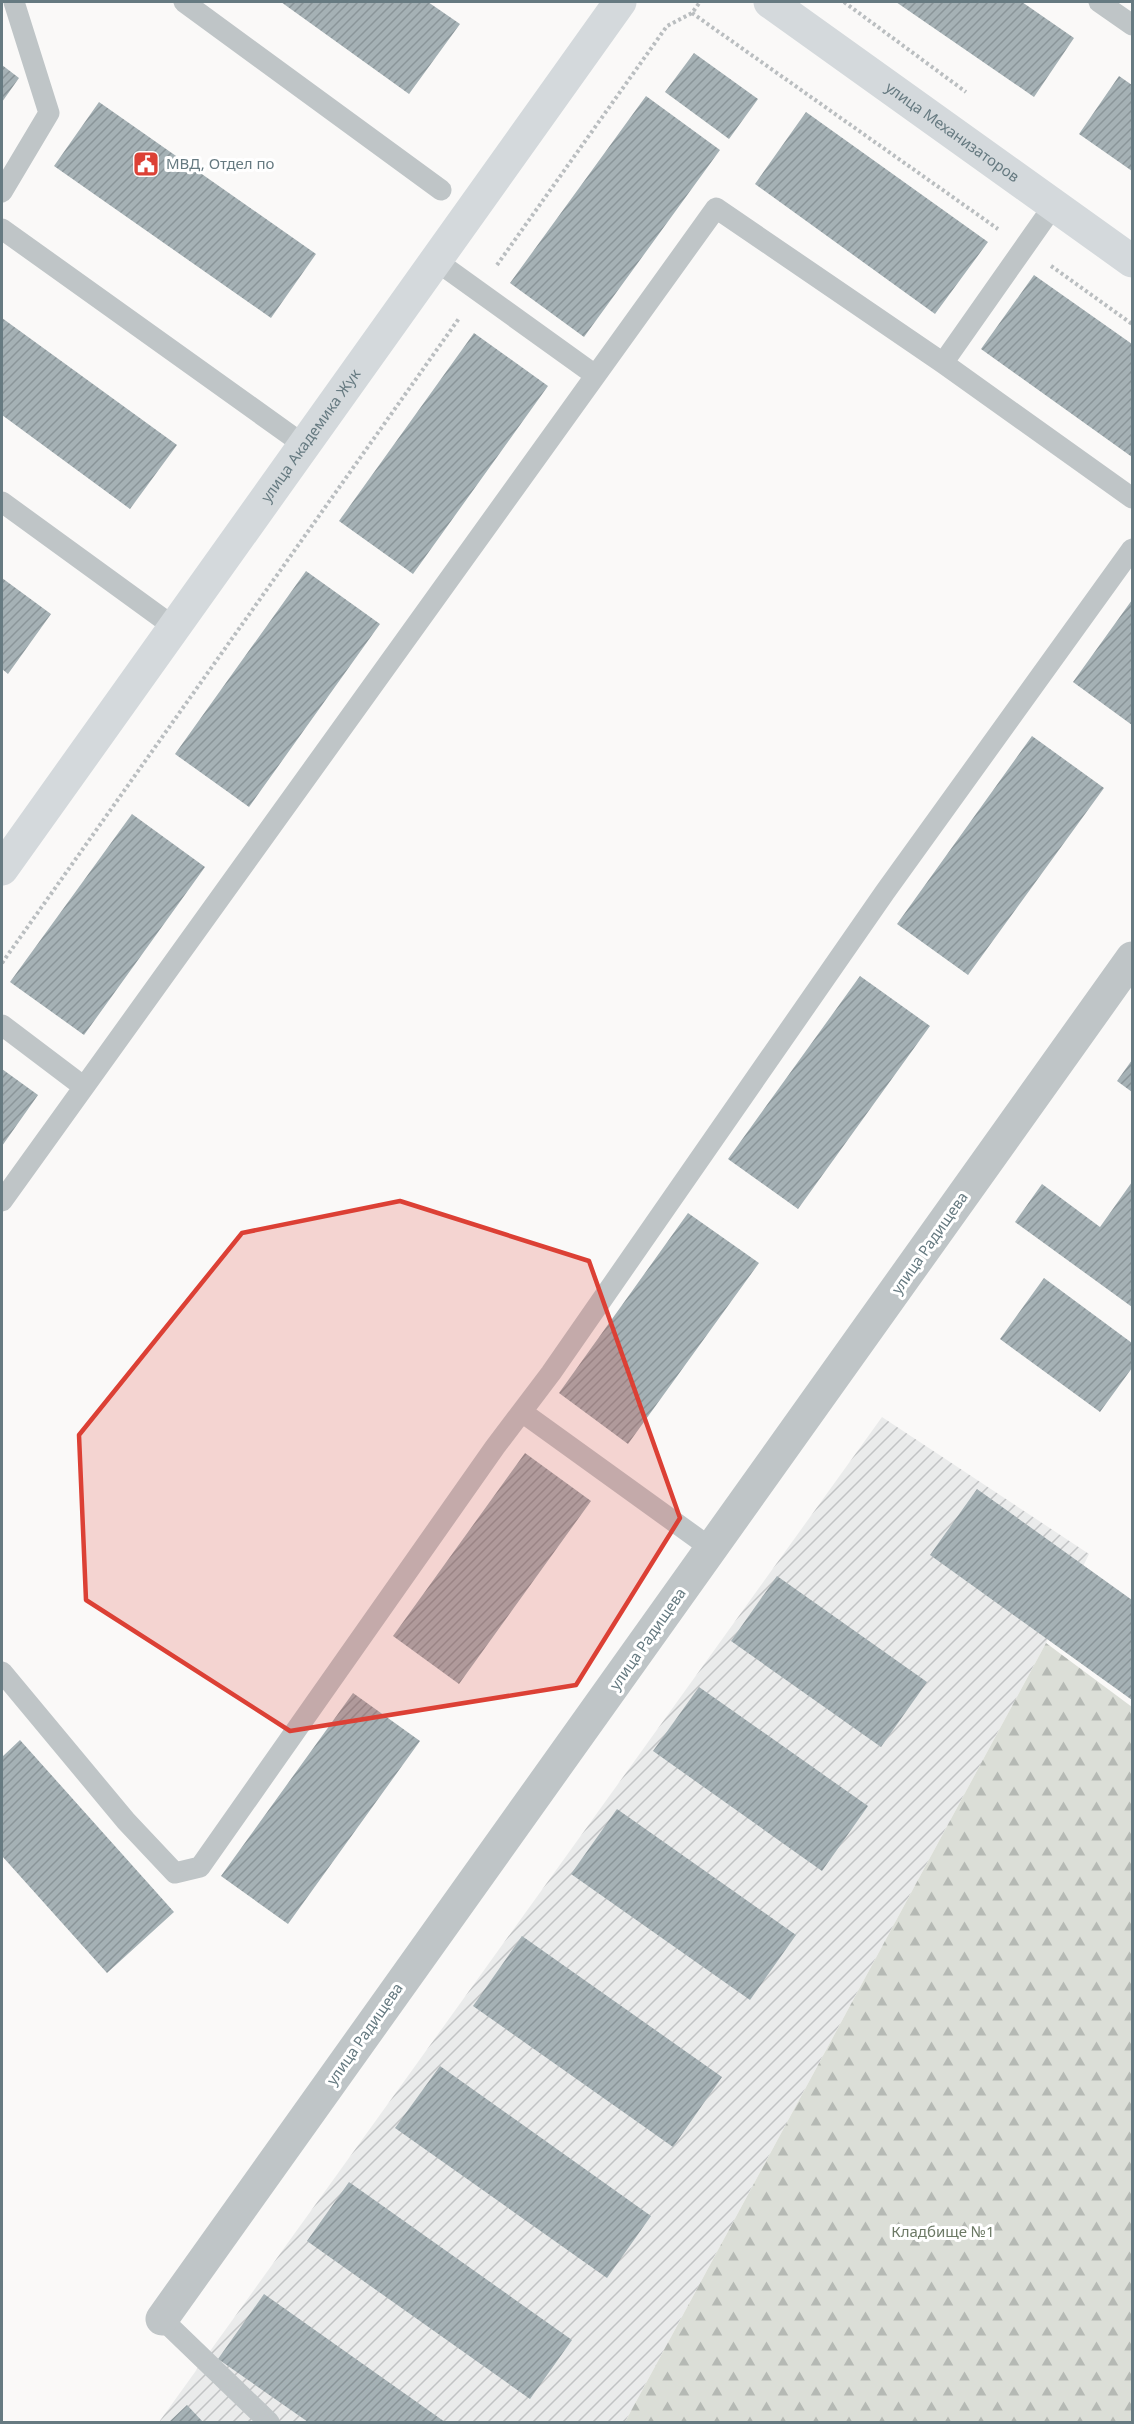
<svg xmlns="http://www.w3.org/2000/svg" width="1134" height="2424" font-family="'Noto Sans',sans-serif">
<defs>
<pattern id="industrial-furrows" width="10" height="10" patternUnits="userSpaceOnUse" patternTransform="scale(1.5)"><rect width="10" height="10" fill="#eaebeb"/><path d="M-1 1l2-2M0 10L10 0M9 11l2-2" fill="none" stroke="#c1c3c4"/></pattern>
<pattern id="forest-firs" width="22" height="20" patternUnits="userSpaceOnUse" patternTransform="scale(1.5)"><rect width="22" height="20" fill="#dbded7"/><path d="M5 1l3.5 6h-7zM16 11l3.5 6h-7z" fill="#b5b9b4"/></pattern>
<pattern id="building-hatch" width="6" height="6" patternUnits="userSpaceOnUse" patternTransform="scale(1.5)"><rect width="6" height="6" fill="#a5b1b5"/><path d="M-1 1l2-2M0 6l6-6M5 7l2-2" fill="none" stroke="#8a9599"/></pattern>
</defs>
<rect width="100%" height="100%" fill="#faf9f8"/>
<path fill="url(#industrial-furrows)" d="M882 1417 1089 1554 1046 1643 625 2422H159Z"/>
<path fill="url(#forest-firs)" d="M1046 1643 1132 1707V2422H625Z"/>
<path fill="url(#building-hatch)" d="M281 2H428L460 24 409 94Z
M896 2H1022L1074 38 1034 97Z
M694 53 758 99 729 139 665 92Z
M2 65 19 78 2 102Z
M1119 76 1132 85V171L1079 134Z
M646 96 720 150 584 337 510 283Z
M99 102 316 254 271 318 54 166Z
M806 112 988 242 935 314 755 184Z
M1034 275 1132 344V457L981 349Z
M2 318 177 445 130 509 2 415Z
M474 333 548 386 413 574 339 521Z
M306 571 380 624 249 807 175 754Z
M2 578 51 614 8 674 2 669Z
M1132 600V725L1073 682Z
M1032 736 1104 788 968 975 897 924Z
M132 814 205 867 84 1035 10 982Z
M860 976 930 1026 798 1209 728 1159Z
M1132 1060V1092L1117 1081Z
M2 1069 38 1095 2 1146Z
M1132 1182V1307L1015 1222 1042 1184 1100 1227Z
M688 1213 759 1263 628 1444 559 1393Z
M1044 1278 1132 1343V1368L1100 1412 1000 1339Z
M525 1453 591 1501 459 1684 393 1636Z
M977 1489 1132 1600V1700L930 1555Z
M777 1576 927 1682 881 1747 731 1641Z
M699 1687 868 1806 822 1871 653 1751Z
M353 1693 420 1741 288 1924 221 1876Z
M20 1740 174 1912 107 1973 2 1856V1757Z
M617 1809 796 1935 750 2000 571 1874Z
M522 1936 722 2077 673 2147 473 2006Z
M440 2066 651 2216 607 2278 395 2128Z
M349 2182 572 2340 530 2399 307 2241Z
M264 2294 445 2422H308L218 2359Z
M187 2405 203 2422H169Z"/>
<g fill="none" stroke-linecap="round" stroke-linejoin="round">
<path stroke="#babec0" stroke-width="4" stroke-dasharray="3 3" stroke-linecap="butt" d="M844 2 966 92
M692 13 998 229
M497 265 667 26 692 13 700 2
M1051 266 1132 324
M2 963 460 317"/>
<path stroke="#bfc5c7" stroke-width="21" d="M184 2 441 190
M1099 2 1132 25
M2 192 49 113 14 2
M2 229 304 445
M435 260 595 375
M943 363 1054 205
M2 502 174 627
M2 1025 84 1087
M2 1201 716 208 943 363 1132 498
M522 1412 712 1549
M2 1672 126 1821 175 1873 200 1867 495 1447 551 1373 885 892 1132 549
M162 2319 269 2422"/>
<path stroke="#bfc5c7" stroke-width="33" d="M162 2319 1132 958"/>
<g stroke="#d4d9dc" stroke-width="33">
<path id="s1" d="M770 2 1132 261"/>
<path id="s2" d="M2 869 620 2"/>
</g>
</g>
<path fill="#dc4035" fill-opacity="0.2" stroke="#dc4035" stroke-width="4.5" stroke-linejoin="round" d="M400 1201 589 1261 680 1518 576 1685 290 1731 86 1600 79 1435 242 1233Z"/>
<defs>
<symbol id="civic-square" viewBox="-11 -11 22 22"><rect x="-9" y="-9" width="18" height="18" rx="4" fill="#dc4035" stroke="#fff"/><path d="M-.6-6.5H3V-4.5H.6V-3L4-1V1h2V6H-6V1h2V-1L-.6-3ZM-1.2 2.5V6h2.4V2.5Z" fill="#fff"/></symbol>
</defs>
<g fill-rule="evenodd">
<use href="#civic-square" x="131" y="149" width="30" height="30"/>
</g>
<g text-anchor="middle" stroke-width="6" stroke-linejoin="round" paint-order="stroke">
<g font-size="15" fill="#667a81" stroke="#fff">
<text dy="5" stroke="none"><textPath href="#s1" startOffset="224">улица Механизаторов</textPath></text>
<text dy="5" stroke="none"><textPath href="#s2" startOffset="532">улица Академика Жук</textPath></text>
<text transform="translate(930 1243) rotate(-55)" y="5">улица Радищева</text>
<text transform="translate(648 1639) rotate(-55)" y="5">улица Радищева</text>
<text transform="translate(365 2034) rotate(-55)" y="5">улица Радищева</text>
</g>
<g font-size="15" fill="#667a81" stroke="#fff" text-anchor="start">
<text x="166" y="169">МВД, Отдел по</text>
</g>
<g font-size="15" fill="#6c7965" stroke="#fff">
<text x="943" y="2237">Кладбище №1</text>
</g>
</g>
<rect width="1134" height="2424" fill="none" stroke="#667a81" stroke-width="6"/>
</svg>
